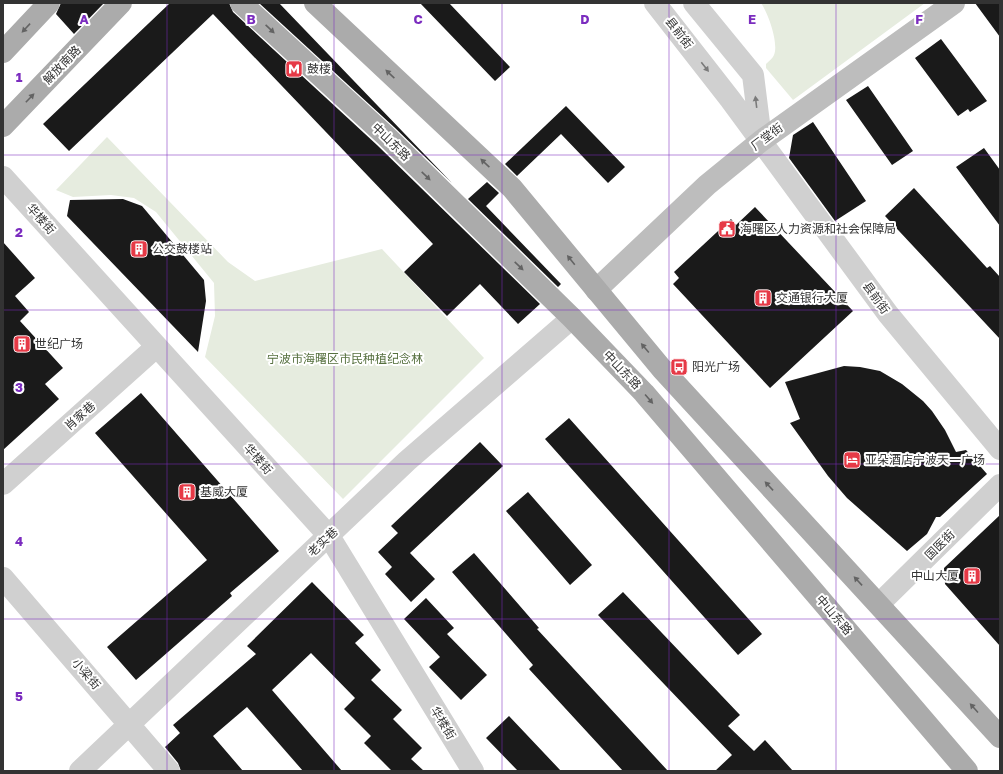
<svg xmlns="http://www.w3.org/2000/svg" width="1003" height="774" font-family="'Golos Text','Noto Sans SC',sans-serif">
<rect width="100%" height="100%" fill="#fff"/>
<path fill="#e6ecdf" d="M761 3H925L793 100 766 68V64C769 61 773 58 774 55 779 43 768 13 761 3Z
M107 137 228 262 255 281 382 249 484 358 343 499 205 357 215 316 214 283 156 212 134 198 111 195 73 197 56 190Z"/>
<path fill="#1a1a1a" d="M61 3H104L74 34 56 14Z
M170 3H229L233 12 377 145 540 304 518 324 480 284 447 316 404 272 433 244 213 14 69 151 43 124Z
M259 3H279L452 183 394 127Z
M420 3H449L510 67 495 81Z
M975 3H1000V37Z
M941 39 987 101 970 112 968 109 958 116 915 58Z
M868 86 913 151 892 165 846 100Z
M566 106 625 167 608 183 561 134 517 176 505 164Z
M813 122 866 201 835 221 789 158 793 135Z
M984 148 1000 170V226L956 167Z
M487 182 499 193 486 206 561 284 558 287 468 199Z
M914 188 987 268 990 266 1000 277V339L885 216Z
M123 199 142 206 204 280 206 301 198 352 67 216 70 200Z
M755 207 853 311 770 388 673 284 679 278 674 272 731 219 736 225Z
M3 242 35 278 15 296 29 312 20 321 63 368 45 384 59 399 3 450Z
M844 366 860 367 880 371 902 384 923 401 932 411 945 430 956 452 966 450 987 474 940 517H936L927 534 907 551 847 498 828 476 790 423 800 419 785 382Z
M141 393 279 551 230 593 232 596 136 680 107 647 207 560 95 433Z
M569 418 762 634 738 655 545 439Z
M480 442 503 466 410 553 435 579 411 602 385 574 392 567 378 552 398 533 391 526Z
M528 492 592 565 570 585 506 511Z
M1000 515V646L945 584 944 568Z
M474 553 539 628 537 629 668 771H623L529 669 533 665 452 572Z
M312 582 364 635 355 643 381 670 371 680 402 710 393 719 422 748 411 759 424 771H392L364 743 371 736 344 709 355 698 311 653 272 690 342 771H303L247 707 213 736 243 771H181L178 763 165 747 180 733 173 725 256 654 247 646Z
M623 592 740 715 728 726 754 751 765 740 793 771H715L732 755 598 615Z
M426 598 454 628 447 634 487 675 461 700 429 667 440 657 404 619Z
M509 716 561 771H518L486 738Z"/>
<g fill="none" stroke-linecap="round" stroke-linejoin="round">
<path stroke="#d0d0d0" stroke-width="22" d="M655 3 730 99 888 314 1000 449
M694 3 753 75 761 139
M3 177 329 536 473 771
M3 484 156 347
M3 578 169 771
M879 604 1000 485
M80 771 407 461 572 318"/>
<path stroke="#bdbdbd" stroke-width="22" d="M596 290 707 185 761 141 954 3"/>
<path stroke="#ababab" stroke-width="22" d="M241 3 386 136 572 318 644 393 967 771
M315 3 512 188 662 369 1000 737
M3 52 49 3
M3 126 121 3"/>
</g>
<defs><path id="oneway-solid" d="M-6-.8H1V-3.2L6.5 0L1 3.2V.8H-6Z"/></defs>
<g fill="#636363">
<use href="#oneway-solid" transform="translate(26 28) rotate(133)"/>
<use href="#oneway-solid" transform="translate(270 29) rotate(43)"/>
<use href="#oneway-solid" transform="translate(390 74) rotate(-137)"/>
<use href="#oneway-solid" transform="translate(30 98) rotate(-46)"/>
<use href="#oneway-solid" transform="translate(485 163) rotate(-137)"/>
<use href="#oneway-solid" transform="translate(426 176) rotate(44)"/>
<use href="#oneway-solid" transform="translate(571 260) rotate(-129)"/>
<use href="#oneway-solid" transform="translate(519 266) rotate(44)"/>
<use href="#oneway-solid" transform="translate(645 348) rotate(-130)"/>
<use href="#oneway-solid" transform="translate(649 399) rotate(49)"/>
<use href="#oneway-solid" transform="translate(769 486) rotate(-133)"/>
<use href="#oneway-solid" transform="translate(858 581) rotate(-133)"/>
<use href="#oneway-solid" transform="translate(974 708) rotate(-132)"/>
</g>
<g fill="#7a7a7a">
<use href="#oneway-solid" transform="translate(705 67) rotate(52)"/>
<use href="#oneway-solid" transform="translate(756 102) rotate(-97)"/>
</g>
<path fill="none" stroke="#7b2cbf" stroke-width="1" stroke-opacity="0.55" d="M167 3V771M334 3V771M502 3V771M669 3V771M836 3V771M3 155H1000M3 310H1000M3 464H1000M3 619H1000"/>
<defs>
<symbol id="metro-square" viewBox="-11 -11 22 22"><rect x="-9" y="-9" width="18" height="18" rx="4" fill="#e63946" stroke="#fff"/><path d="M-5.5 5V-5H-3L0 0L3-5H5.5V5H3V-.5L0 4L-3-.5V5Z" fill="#fff"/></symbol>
<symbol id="civic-square" viewBox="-11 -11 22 22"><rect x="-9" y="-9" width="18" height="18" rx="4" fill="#e63946" stroke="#fff"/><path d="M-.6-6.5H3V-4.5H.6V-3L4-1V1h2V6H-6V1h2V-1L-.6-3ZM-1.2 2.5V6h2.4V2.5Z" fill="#fff"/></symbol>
<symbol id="building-square" viewBox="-11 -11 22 22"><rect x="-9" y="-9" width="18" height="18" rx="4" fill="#e63946" stroke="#fff"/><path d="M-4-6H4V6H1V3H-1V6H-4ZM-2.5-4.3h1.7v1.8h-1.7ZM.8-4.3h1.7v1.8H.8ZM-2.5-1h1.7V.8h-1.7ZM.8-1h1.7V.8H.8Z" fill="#fff"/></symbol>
<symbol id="bus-square" viewBox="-11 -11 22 22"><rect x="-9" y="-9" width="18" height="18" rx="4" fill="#e63946" stroke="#fff"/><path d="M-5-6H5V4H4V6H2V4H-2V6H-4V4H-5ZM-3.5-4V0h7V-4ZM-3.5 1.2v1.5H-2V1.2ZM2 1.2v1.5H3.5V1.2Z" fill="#fff"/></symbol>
<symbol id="hotel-square" viewBox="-11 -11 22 22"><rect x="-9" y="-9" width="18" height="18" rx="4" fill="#e63946" stroke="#fff"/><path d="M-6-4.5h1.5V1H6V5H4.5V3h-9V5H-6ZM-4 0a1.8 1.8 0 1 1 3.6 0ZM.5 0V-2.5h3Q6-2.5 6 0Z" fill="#fff"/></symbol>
</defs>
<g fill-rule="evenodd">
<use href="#metro-square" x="284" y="59" width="20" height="20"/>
<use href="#civic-square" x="717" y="219" width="20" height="20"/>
<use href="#building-square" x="129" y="239" width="20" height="20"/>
<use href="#building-square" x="753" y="288" width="20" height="20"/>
<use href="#building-square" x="12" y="334" width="20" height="20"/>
<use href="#bus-square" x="669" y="357" width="20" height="20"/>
<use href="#hotel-square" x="842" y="450" width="20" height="20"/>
<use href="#building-square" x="177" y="482" width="20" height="20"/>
<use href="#building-square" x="962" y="566" width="20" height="20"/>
</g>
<g text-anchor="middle" stroke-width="4" stroke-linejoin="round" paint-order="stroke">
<g font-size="12" fill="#333" stroke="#fff">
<text transform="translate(679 33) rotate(52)" y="4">县前街</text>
<text transform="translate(62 65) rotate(-46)" y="4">解放南路</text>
<text transform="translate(767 137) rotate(-37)" y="4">厂堂街</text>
<text transform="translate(391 142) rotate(44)" y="4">中山东路</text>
<text transform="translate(41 219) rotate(48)" y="4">华楼街</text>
<text transform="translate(876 298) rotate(54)" y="4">县前街</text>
<text transform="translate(622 370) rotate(46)" y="4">中山东路</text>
<text transform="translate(80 416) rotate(-42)" y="4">肖家巷</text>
<text transform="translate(258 459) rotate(48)" y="4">华楼街</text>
<text transform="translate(323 542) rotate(-43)" y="4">老实巷</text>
<text transform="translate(940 545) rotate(-45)" y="4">国医街</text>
<text transform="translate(834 615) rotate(49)" y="4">中山东路</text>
<text transform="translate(86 674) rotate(49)" y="4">小梁街</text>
<text transform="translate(443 723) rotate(59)" y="4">华楼街</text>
</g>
<g font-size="12" fill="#333" stroke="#fff" text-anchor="start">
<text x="307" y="73">鼓楼</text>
<text x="740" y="233">海曙区人力资源和社会保障局</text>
<text x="152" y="253">公交鼓楼站</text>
<text x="776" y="302">交通银行大厦</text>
<text x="35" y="348">世纪广场</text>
<text x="692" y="371">阳光广场</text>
<text x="865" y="464">亚朵酒店宁波天一广场</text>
<text x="200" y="496">基威大厦</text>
<text x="959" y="580" text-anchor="end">中山大厦</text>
</g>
<g font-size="12" fill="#56703f" stroke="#fff">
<text x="345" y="363">宁波市海曙区市民种植纪念林</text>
</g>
</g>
<g font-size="13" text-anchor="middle" font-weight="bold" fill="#7b2cbf" stroke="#fff" stroke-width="4" stroke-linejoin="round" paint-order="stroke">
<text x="84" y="24">A</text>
<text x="251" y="24">B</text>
<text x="418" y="24">C</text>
<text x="585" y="24">D</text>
<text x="752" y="24">E</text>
<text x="919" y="24">F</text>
<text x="19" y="82">1</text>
<text x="19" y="237">2</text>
<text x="19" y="392">3</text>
<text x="19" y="546">4</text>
<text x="19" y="701">5</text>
</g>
<rect width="1003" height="774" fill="none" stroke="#333333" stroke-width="8"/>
</svg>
